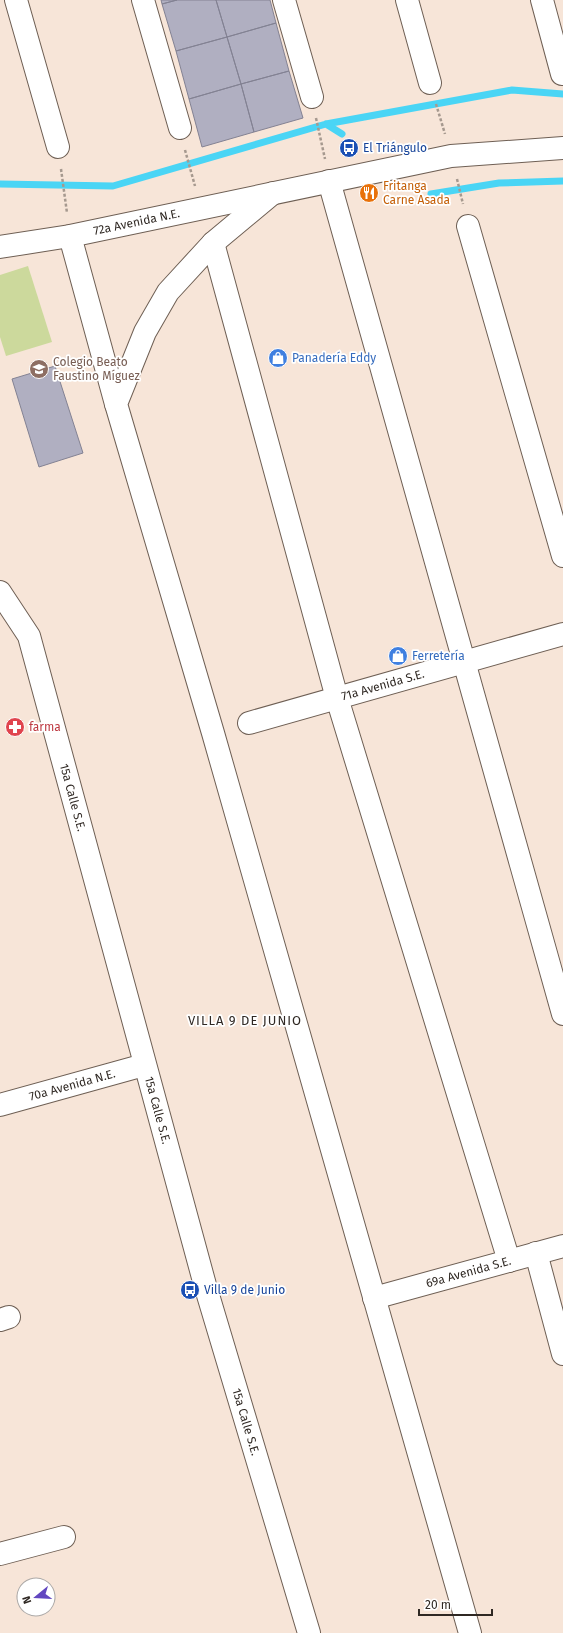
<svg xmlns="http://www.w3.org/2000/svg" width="563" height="1633" font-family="'Fira Sans',sans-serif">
<rect width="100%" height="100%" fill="#f7e5d8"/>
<path fill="#ccd99c" d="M28 266 52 342 6 356 0 337V275Z"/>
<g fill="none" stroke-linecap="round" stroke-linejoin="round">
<path stroke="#4ad5f5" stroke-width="7" d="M326 124 342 134
M0 184 113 186 326 124 512 90 563 94
M431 194 499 183 563 181"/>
</g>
<path fill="#b0afc1" stroke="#838293" d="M161 0H177L162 4Z
M177 0H216L227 37 176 51 162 4Z
M216 0H270L276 23 227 37Z
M276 23 289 71 241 84 227 37Z
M227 37 241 84 189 99 176 51Z
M289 71 303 118 254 132 241 84Z
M241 84 254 132 202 147 189 99Z
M55 366 83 453 39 467 12 379Z"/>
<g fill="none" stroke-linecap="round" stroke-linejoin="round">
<defs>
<g id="minor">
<path d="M16 0 58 147"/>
<path d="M143 0 180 128"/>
<path d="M284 0 312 97"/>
<path d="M407 0 430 83"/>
<path d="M542 0 562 74"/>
<path d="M329 181 563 1014"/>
<path d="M468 226 563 556"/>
<path d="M213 243 337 698 509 1261"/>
<path id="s1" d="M249 723 563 634"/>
<path id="s2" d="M0 1105 144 1065"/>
<path d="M536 1253 563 1354"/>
<path id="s3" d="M374 1298 563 1246"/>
<path d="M0 1320 9 1317"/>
<path d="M0 1554 64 1537"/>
</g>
<g id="tertiary">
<path d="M273 193 213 243 168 292 145 332 116 404 213 733 470 1633"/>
<path d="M70 236 116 404"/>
<path id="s4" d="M0 247 70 236 451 156 563 148"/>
<path id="s5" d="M0 592 29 636 205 1285 309 1633"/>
</g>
</defs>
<use href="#minor" stroke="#6e5f54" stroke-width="24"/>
<use href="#tertiary" stroke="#6e5f54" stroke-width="24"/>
<path stroke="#a6998f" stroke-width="2.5" stroke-dasharray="3 2" stroke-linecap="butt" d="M436 104 445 134
M316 118 325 159
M185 150 195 186
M61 169 67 213
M457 179 463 204"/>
<use href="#minor" stroke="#fff" stroke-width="22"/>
<use href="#tertiary" stroke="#fff" stroke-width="22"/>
</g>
<defs>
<symbol id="bus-disc" viewBox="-11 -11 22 22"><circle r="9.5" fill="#1a4fb4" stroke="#fff"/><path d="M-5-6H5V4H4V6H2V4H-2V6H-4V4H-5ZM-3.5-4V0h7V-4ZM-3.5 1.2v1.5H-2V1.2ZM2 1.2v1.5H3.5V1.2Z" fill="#fff"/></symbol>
<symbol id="restaurant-disc" viewBox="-11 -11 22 22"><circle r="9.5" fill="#e8710a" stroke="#fff"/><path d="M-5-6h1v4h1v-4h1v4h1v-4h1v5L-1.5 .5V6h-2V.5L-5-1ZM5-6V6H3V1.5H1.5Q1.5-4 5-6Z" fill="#fff"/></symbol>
<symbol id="shop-disc" viewBox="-11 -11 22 22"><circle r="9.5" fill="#3f7fe0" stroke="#fff"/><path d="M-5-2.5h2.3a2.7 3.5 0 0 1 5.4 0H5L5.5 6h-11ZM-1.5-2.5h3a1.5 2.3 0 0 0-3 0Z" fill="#fff"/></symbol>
<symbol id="school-disc" viewBox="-11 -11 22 22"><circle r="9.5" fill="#8d6e63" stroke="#fff"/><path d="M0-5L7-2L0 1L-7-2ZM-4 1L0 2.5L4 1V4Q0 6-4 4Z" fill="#fff"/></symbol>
<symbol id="pharmacy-disc" viewBox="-11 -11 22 22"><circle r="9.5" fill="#e0444e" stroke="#fff"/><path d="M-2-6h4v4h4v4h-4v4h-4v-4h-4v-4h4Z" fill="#fff"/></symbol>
</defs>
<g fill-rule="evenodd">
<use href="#bus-disc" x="338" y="137" width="22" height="22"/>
<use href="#restaurant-disc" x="358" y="182" width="22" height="22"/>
<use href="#shop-disc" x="267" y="347" width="22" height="22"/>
<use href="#school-disc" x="28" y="358" width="22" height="22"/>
<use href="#shop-disc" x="387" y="645" width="22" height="22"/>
<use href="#pharmacy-disc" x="4" y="716" width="22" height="22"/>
<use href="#bus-disc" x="179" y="1279" width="22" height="22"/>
</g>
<g text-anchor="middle" stroke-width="3.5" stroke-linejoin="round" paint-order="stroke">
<g font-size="12" fill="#164399" stroke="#fff" text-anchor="start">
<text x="363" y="152">El Triángulo</text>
<text x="204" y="1294">Villa 9 de Junio</text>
</g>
<g font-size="12" fill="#c56008" stroke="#fff" text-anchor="start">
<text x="383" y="190">Fritanga<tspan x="383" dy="14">Carne Asada</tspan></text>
</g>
<g font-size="12" fill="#2f2823" stroke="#fff">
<text dy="4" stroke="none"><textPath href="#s4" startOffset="139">72a Avenida N.E.</textPath></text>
<text dy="4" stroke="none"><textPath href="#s1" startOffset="139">71a Avenida S.E.</textPath></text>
<text dy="4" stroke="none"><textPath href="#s5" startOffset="220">15a Calle S.E.</textPath></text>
<text dy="4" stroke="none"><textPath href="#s2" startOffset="75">70a Avenida N.E.</textPath></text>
<text dy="4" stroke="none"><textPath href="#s5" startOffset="544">15a Calle S.E.</textPath></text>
<text dy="4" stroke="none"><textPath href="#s3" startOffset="98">69a Avenida S.E.</textPath></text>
<text dy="4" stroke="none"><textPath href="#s5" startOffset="868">15a Calle S.E.</textPath></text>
</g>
<g font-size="12" fill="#366cbe" stroke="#fff" text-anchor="start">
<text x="292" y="362">Panadería Eddy</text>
<text x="412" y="660">Ferretería</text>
</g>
<g font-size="12" fill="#785e54" stroke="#fff" text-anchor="start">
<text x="53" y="366">Colegio Beato<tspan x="53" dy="14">Faustino Míguez</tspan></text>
</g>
<g font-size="12" fill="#be3a42" stroke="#fff" text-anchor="start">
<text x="29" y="731">farma</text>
</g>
<g font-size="13" letter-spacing="1" fill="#2f2823" stroke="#fff">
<text x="245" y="1025">VILLA 9 DE JUNIO</text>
</g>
</g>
<g transform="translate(36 1597) rotate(252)"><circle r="19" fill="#ffffff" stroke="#aca9a7"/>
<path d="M0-3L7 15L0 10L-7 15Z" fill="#6247c0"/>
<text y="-6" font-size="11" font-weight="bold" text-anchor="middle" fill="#2f2823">N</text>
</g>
<path d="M419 1609v6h73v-6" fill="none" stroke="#2f2823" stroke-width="2"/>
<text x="425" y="1609" font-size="12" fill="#2f2823" stroke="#ffffff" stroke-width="3" paint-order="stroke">20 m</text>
</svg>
